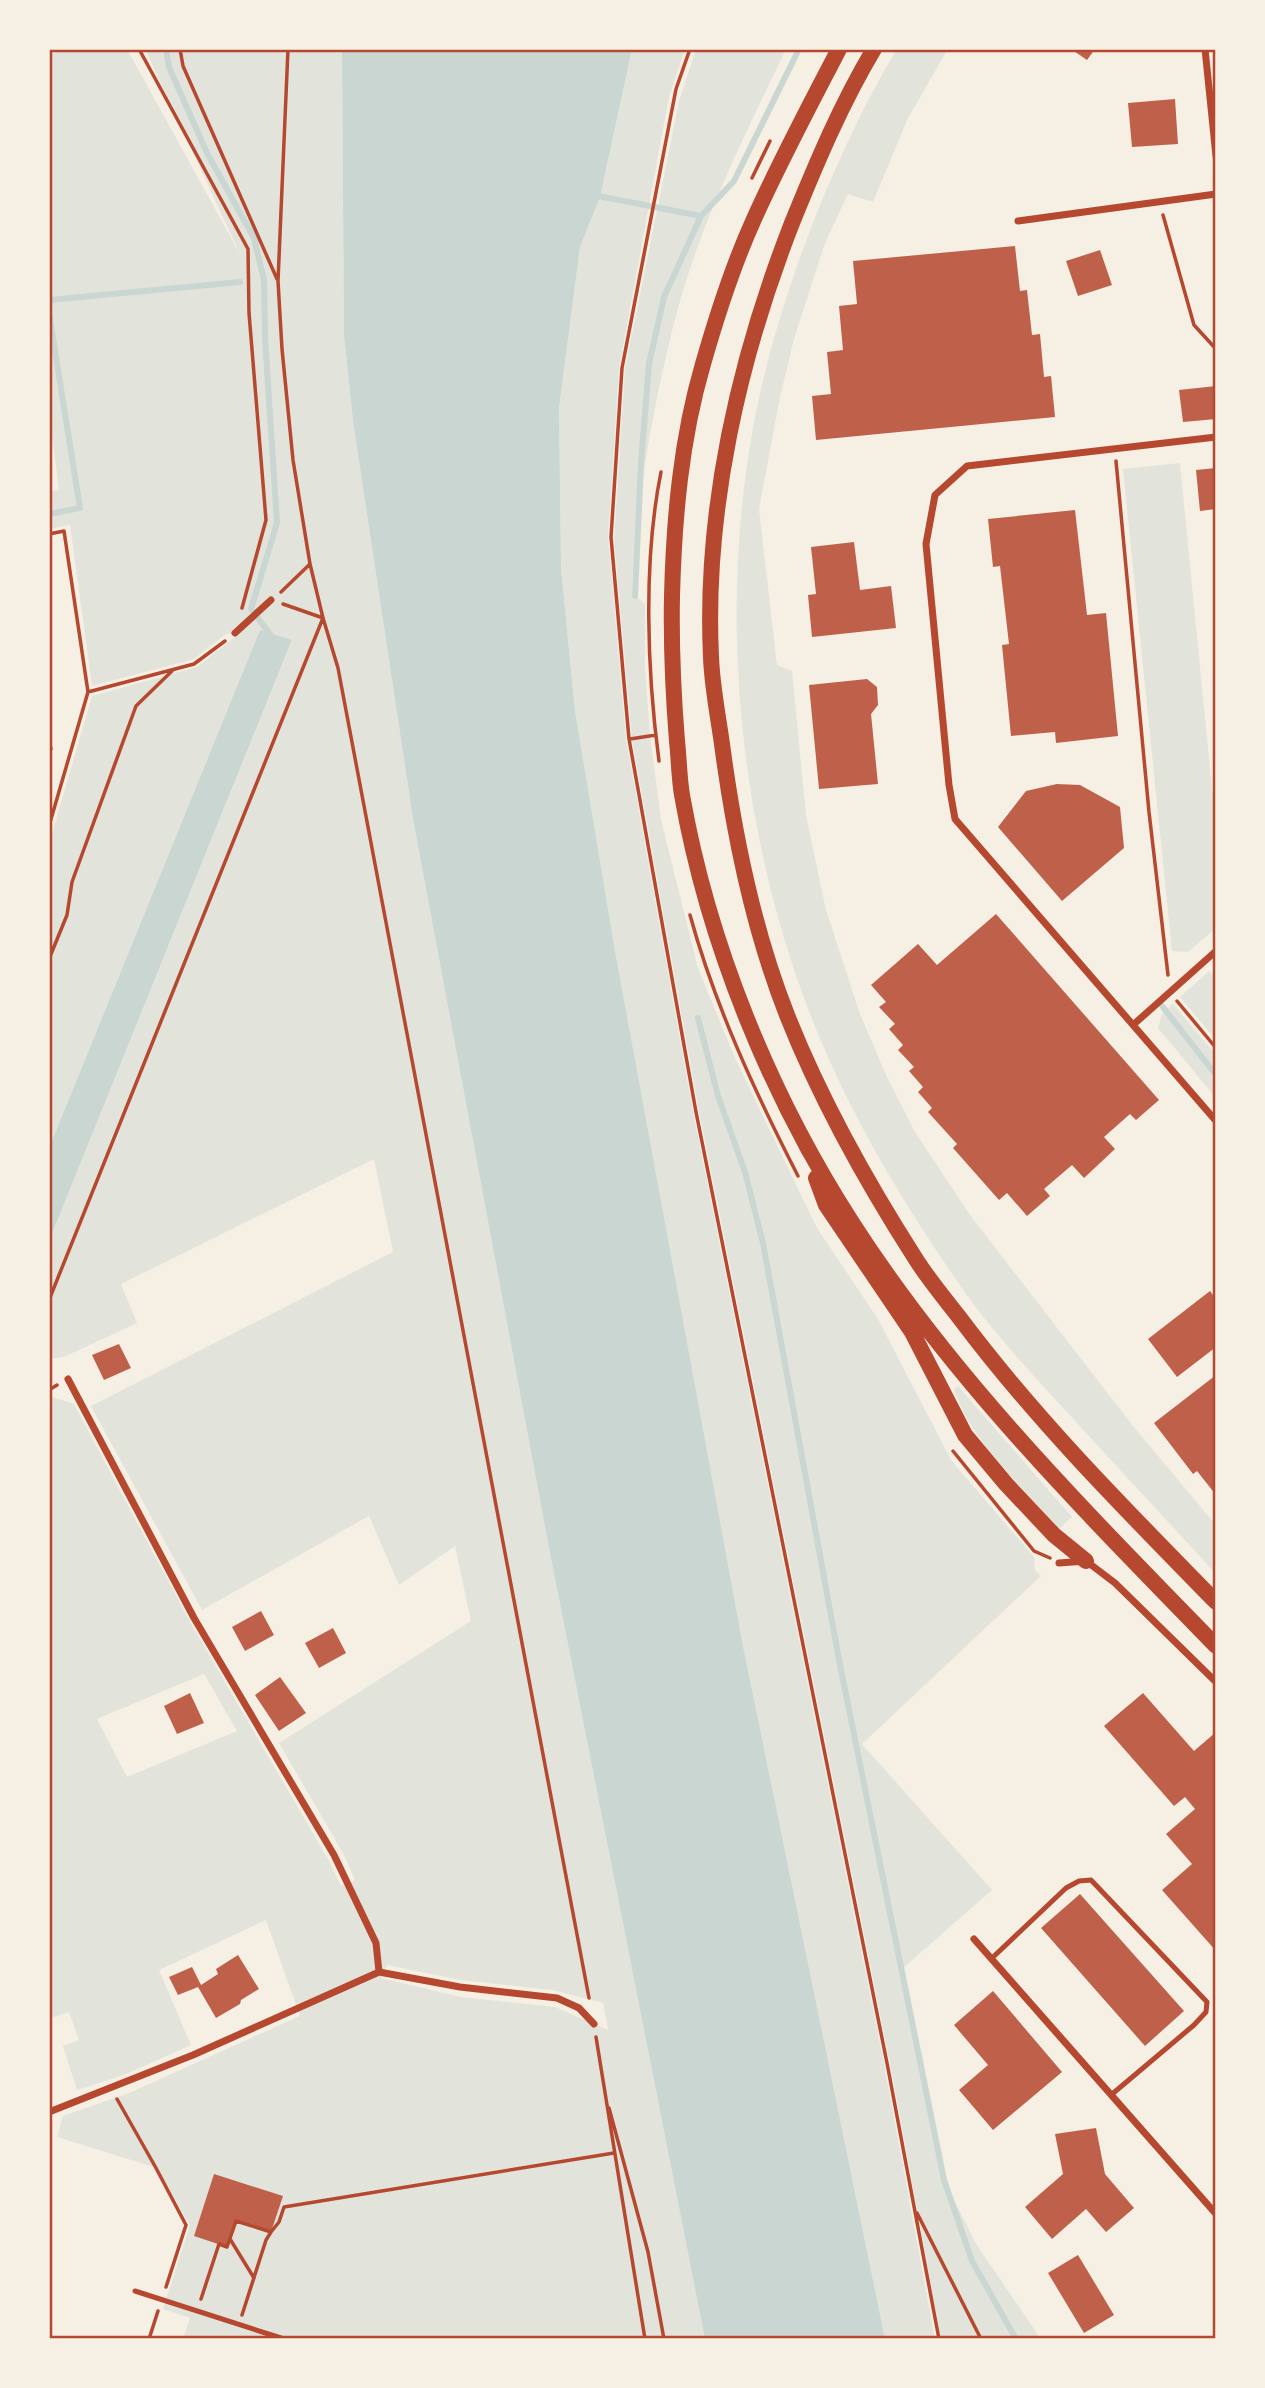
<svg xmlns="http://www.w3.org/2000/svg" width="1265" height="2388" font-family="'Alegreya Sans',sans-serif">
<rect width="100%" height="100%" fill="#f6efe4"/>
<path fill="#e2e4dc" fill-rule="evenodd" d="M49 49H127L240 254 145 49H342L344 335 353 421 413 819 549 1548 705 2339H183L190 2318 163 2309 190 2225 157 2168 57 2137 63 2116 129 2093 300 2016 266 1920 159 1970 191 2045 124 2075 77 2090 63 2046 79 2040 69 2012 49 2019V1396L74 1404 190 1622 328 1859 341 1886 355 1880 344 1855 279 1743 471 1621 455 1546 399 1585 369 1516 202 1610 91 1406 393 1252 374 1159 121 1284 137 1323 64 1357 49 1359V1241L292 641 260 630 49 1148V923L51 917H49V844L92 696 197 667 240 633 226 634 194 659 92 686 70 525 49 529V492L59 490 49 410ZM204 1674 237 1731 127 1777 97 1719ZM387 1965 460 1980 552 1990 603 2003 608 2030 555 2007 461 1997 381 1978Z
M632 49H685L669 97 619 368 608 537 626 739 693 1112 884 2064 935 2339H885L743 1646 615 951 575 711 561 568 559 408 580 247 600 197Z
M696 49H786C752 121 715 193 690 269 676 310 666 355 657 398 644 463 634 527 632 593L645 604V667L650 735 661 820 698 968 735 1058 817 1228 878 1319 951 1460 1034 1557 1035 1570 1041 1576 862 1744 992 1890 902 1969 944 2180 976 2244 1041 2339H941L890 2063 699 1111 632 739 614 539 625 369 679 101Z
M897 49H948L908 118 873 202 848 194 825 243 794 339 780 397 759 509 777 665 792 671 806 815 826 910 860 1014 887 1077 915 1132 970 1215 1133 1426 1216 1525V1574C1170 1524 1123 1473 1077 1423 1039 1381 999 1340 966 1294 901 1201 841 1101 803 995 738 817 719 609 754 422 768 350 791 278 818 210 841 154 866 100 897 49Z
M1180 463 1216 830V928L1188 952 1172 951 1123 469Z
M1209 971 1216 979V1040L1180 997Z
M1173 1004 1216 1055V1098L1158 1028 1162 1014Z
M958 1386 1072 1517 1059 1529C1023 1487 971 1442 954 1389Z"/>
<path fill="#c9d6d2" d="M342 49H632L600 197 580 247 559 408 561 568 575 711 615 951 743 1646 885 2339H705L549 1548 413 819 353 421 344 335Z
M260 630 292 640 49 1241V1148Z"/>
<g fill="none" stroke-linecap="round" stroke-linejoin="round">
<path stroke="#c9d6d2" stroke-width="6" d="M166 49 169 67 207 153 254 238 264 280 265 338 277 523 251 609 272 637
M593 195 701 216
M49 300 240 282
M49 313 80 508 49 514
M635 596 641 463 649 364 664 297 701 216 734 181 799 49
M1159 1002 1216 1075
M698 1018 718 1096 745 1172 763 1243 840 1665 944 2180 972 2261 1016 2339"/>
</g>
<path fill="#bf614a" d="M1071 49H1095L1087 60Z
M1175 99 1178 144 1132 147 1128 103Z
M1015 246 1020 291 1027 290 1032 335 1040 334 1044 377 1051 376 1055 417 816 440 812 396 831 394 827 352 843 350 839 306 857 304 853 261Z
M1100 250 1112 285 1078 296 1066 261Z
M1216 386V419L1183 422 1179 390Z
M1216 468V509L1200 511 1196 470Z
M1075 510 1087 615 1106 613 1118 736 1056 743 1055 732 1011 736 1002 645 1009 644 1000 566 993 567 988 519Z
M854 542 860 590 891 586 896 628 812 637 808 595 816 594 811 547Z
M867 679 877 687 878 705 871 714 878 784 819 789 809 685Z
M49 732 53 750H49Z
M1057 784 1080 785 1120 807 1124 848 1062 901 998 827 1026 791Z
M996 914 1159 1100 1136 1120 1130 1114 1104 1137 1115 1149 1084 1178 1072 1165 1044 1189 1050 1196 1027 1216 1007 1193 999 1200 953 1148 957 1144 928 1112 932 1108 918 1092 923 1087 909 1071 914 1067 898 1050 903 1045 889 1029 895 1024 879 1007 886 1002 871 985 918 944 937 965Z
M1210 1291 1216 1299V1347L1177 1377 1148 1339Z
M119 1344 131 1368 104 1380 92 1355Z
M1216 1375V1495L1197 1471 1193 1474 1154 1423Z
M261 1611 274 1635 245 1651 232 1627Z
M333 1628 346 1653 319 1668 305 1643Z
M280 1677 306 1713 279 1731 255 1695Z
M190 1693 204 1723 177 1734 164 1706Z
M1143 1693 1194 1751 1216 1732V1951L1162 1890 1192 1864 1166 1834 1195 1809 1185 1797 1174 1806 1104 1726Z
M1080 1894 1184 2011 1145 2046 1041 1928Z
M238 1955 259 1989 241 2000 240 2004 216 2018 198 1987 178 1995 169 1977 192 1967 201 1985 218 1974 216 1969Z
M993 1991 1062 2072 993 2130 959 2090 988 2065 954 2025Z
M1096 2128 1105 2174 1134 2208 1106 2232 1086 2209 1052 2239 1025 2207 1063 2174 1055 2134Z
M214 2174 283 2196 271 2232 236 2221 227 2247 194 2236Z
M1078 2255 1114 2315 1084 2333 1048 2273Z"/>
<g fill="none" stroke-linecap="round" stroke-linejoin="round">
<path stroke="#b5482f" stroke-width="3.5" d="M139 49 248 249 249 313 266 520 242 608
M180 49 183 66 277 279
M288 49 278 281 282 349 293 460 310 564 323 618 338 668 589 1998
M690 49 676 89 622 368 611 537 629 739 696 1112 887 2063 939 2339
M752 178 770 141
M1163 215 1194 325 1216 349
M1116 461 1149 812 1168 975
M49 534 64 531 88 692
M281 592 310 564
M630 739 656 735
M659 761C647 671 643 561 661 472
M49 826 88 692 194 664 225 641
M690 915C715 1006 755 1092 798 1176
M49 959 67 915 72 882 136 706 172 671
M1177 1001 1216 1048
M49 1300 323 618 283 604
M49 1390 57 1385
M953 1451 1034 1551 1050 1558
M596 2037 645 2339
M117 2099 156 2168 186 2225 166 2287
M609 2108 648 2252 664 2339
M917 2213 981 2339
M271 2232 279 2222 284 2207 614 2153
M230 2239 254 2278
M201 2299 219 2244 227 2247 236 2221 271 2232 266 2240 242 2315
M149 2339 158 2311"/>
<path stroke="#b5482f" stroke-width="5" d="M991 1959 1066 1888 1079 1881 1091 1880 1207 2002 1206 2012 1194 2025 1111 2095
M135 2291 281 2338"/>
<path stroke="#b5482f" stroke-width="7" d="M1205 49 1216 156
M1018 221 1216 194
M1216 437 967 466 935 495 926 544 949 785 955 819 1216 1121
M235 633 271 600
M1133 1025 1216 951
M68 1379 194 1618 334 1855 376 1943 379 1972
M1059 1563 1086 1561 1115 1583 1216 1682
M974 1939 1216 2214
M49 2112 193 2055 379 1972 460 1987 557 1998 579 2008 594 2024"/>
<path stroke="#b5482f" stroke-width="16" d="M839 49C810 105 780 161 754 219 733 265 717 315 703 364 681 439 674 518 672 596 671 646 673 691 677 741 679 759 679 777 682 795 708 943 770 1095 851 1221 952 1379 1086 1512 1216 1646
M874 49C841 104 816 164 792 223 739 359 704 510 711 657 712 686 718 715 722 744 734 835 753 929 787 1015 821 1101 867 1183 917 1261 930 1281 945 1299 959 1317 1036 1420 1127 1511 1216 1602
M816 1178 826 1205 912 1332 965 1435 1006 1484 1054 1535 1086 1561"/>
</g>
<rect width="1265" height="2388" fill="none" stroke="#f6efe4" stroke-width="102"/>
<rect x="51" y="51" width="1163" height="2286" fill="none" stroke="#b5482f" stroke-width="2.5"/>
</svg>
